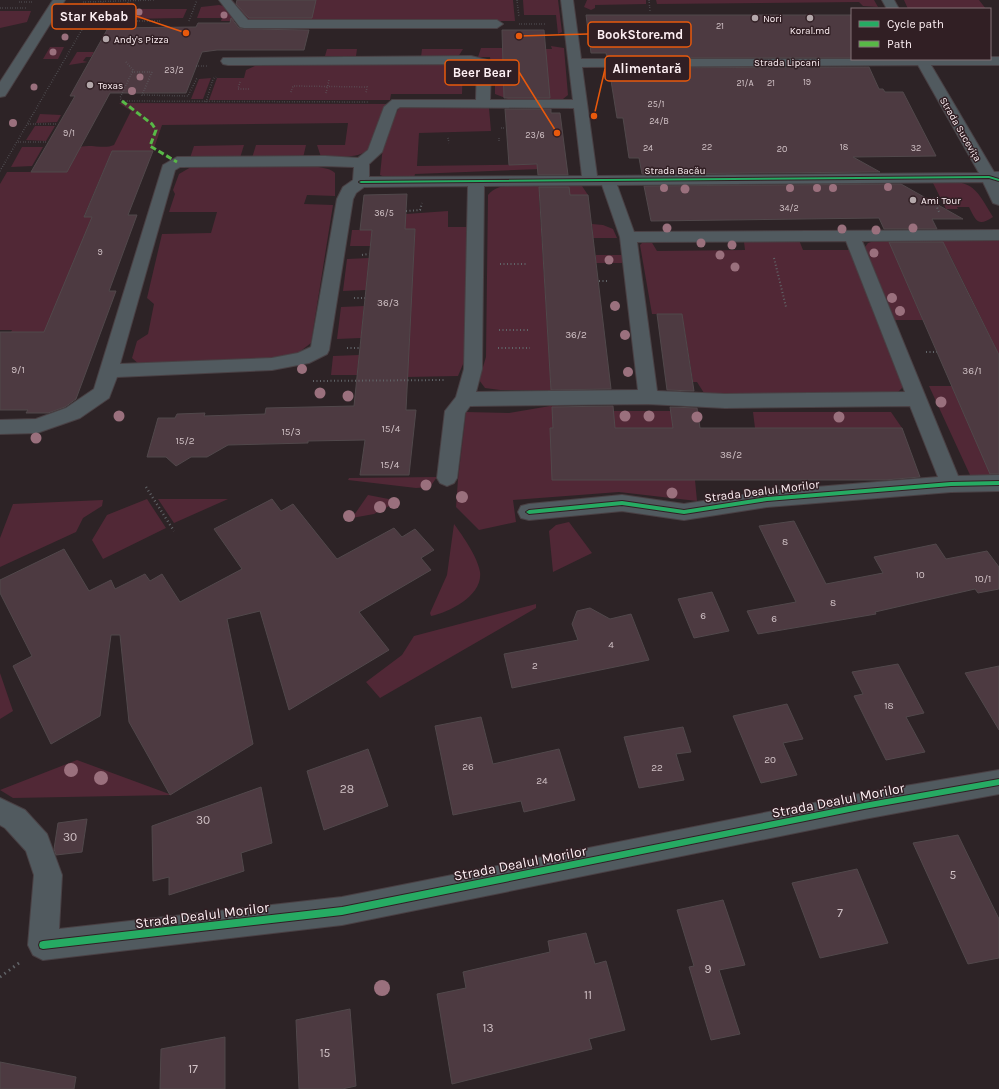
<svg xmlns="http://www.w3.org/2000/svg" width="999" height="1089" font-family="Karla,sans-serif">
<rect width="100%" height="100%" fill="#2d2326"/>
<path fill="#512836" d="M316 0H513L515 21 255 22 246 18 234 4 285 3Z
M523 0H558L562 32 558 34 556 15H524Z
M587 0H646V4L595 5V8L591 10 584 7Z
M656 0H874L878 7 863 6 859 2 657 4Z
M904 0H979L986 9H908Z
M219 5 224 6 236 21H221L222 18H197L201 7Z
M127 9H187L183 18 122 19Z
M0 11H31L27 22 0 28Z
M551 46 564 48 568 95 563 99H508L495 94V83L497 80 504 79 545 49H552Z
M50 47H64L58 59H43Z
M481 48H503L504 68 491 66 490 57H478Z
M327 49H357L356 56H325Z
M422 49H463L458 57H421Z
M77 52H94L91 57H86L83 61 88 62 69 65Z
M463 63 462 94H391L390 100H209L217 78H244L246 70 259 64Z
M211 78 203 99H191L199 79Z
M119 103 387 104C369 153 377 158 321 157L317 145H345L348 123 162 125 153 151H112L84 216 92 217 49 338H8L12 330H0V184L7 172H63C66 166 70 153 76 149 86 142 103 150 114 145L131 111Z
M408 106 489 108 491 131 419 133 417 166 566 164 567 168 415 174 414 178 385 177 380 175 384 136 399 108Z
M40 114 61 115 57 122 36 123Z
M35 126H55L46 141 26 140Z
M244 145 240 158H190L194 146Z
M256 145H306L303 158H252Z
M22 147H43L32 166 11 167Z
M284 166C297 167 326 164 335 173V196L307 195 304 204 333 205 311 343 298 353 277 359 141 366 132 358 137 341 148 334 154 304 147 298 162 234 211 233 217 212H169L175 194 173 190 179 174 191 167Z
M932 181C972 181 973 183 993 217 978 227 976 221 969 207H957L958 209H946Z
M528 185 582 186 588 195 539 196 551 387H583L581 391 500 390 485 388 479 380 486 357 488 195C498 183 513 186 528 185Z
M448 211V227H471L466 357 458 376 407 377 415 230 404 229 406 214Z
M592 224 603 225 613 229 617 238H593Z
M352 230H372L370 246H350Z
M991 239 999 241V355L949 253H894L923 320H895L865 247 868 243 877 240Z
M745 240H799L803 250H850L902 380V388L898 392 711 396 704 393 697 382H693L682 314H652L640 245 643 242 651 241 657 251 745 250 744 242Z
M596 255H622L623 263H596Z
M369 258 366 290 343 291 347 259Z
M364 306 361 338 337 339 341 307Z
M359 355 357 375H331L333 356Z
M929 386H952L991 475H970Z
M550 406 567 407V411H699L700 428H551L695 480 697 501 619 492 513 500 516 522 479 530 456 507 458 479 466 412 509 413Z
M753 412H891L902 428H755Z
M437 477 430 487 416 488 348 480 349 478Z
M368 495 399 501 374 514 352 518Z
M147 499 166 528 103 559 92 540 107 515Z
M158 499H228L174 523Z
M103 500 102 506 83 518 76 532 0 567V538L13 504Z
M569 522 592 553 553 572 549 531 556 525Z
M454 524C463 536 478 558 480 572 483 595 450 612 431 616L430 613 447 575Z
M536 604V608L380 698 366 682 402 655 414 636Z
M0 673 13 711 0 719Z
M77 760 172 795 13 798 0 790Z"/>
<path fill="#4d3a41" stroke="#51484b" d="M237 0H316L312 18H249L236 4Z
M586 15H852V58H607L606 53H591Z
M231 18 239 28 244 29 309 30 304 50H217L202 52 186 93H110L67 172H31L75 96H70L108 28 196 27 198 23H230Z
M502 30H544L550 98H504Z
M869 67 879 89H883L885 92H903L936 156 853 157 880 172 642 174 639 158H629L623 118H617L609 68Z
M505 109H551V113H560L568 175H538L537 164 509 165Z
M112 151H153L128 215H137L109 291H116L76 399 65 407 48 413H26L28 410H0V332H44L92 217H84Z
M901 184 963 219H932L937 229H884L879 218 651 221 644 186Z
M539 187H569L570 195H588L611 389 551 390Z
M407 194 405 229H415L406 410H416L409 475H360L365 440 308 441V443L228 445 207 457H191L176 466 166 457H147L158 418H175L177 414 205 413 204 416 265 414 266 408 354 406 372 230H360L364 195Z
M889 242H943L999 355V474H990Z
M657 314H682L694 391 667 390Z
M613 406 615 428H673L670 407 697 408 700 428H902L920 477 885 480H552L550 428H553L552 407Z
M272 499 281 511 293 504 337 559 394 528 402 537 415 529 434 550 421 558 431 570 359 612 389 650 289 710 260 611 227 619 253 744 170 795 129 722 120 635H111L100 716 51 744 13 666 32 656 0 593V580L64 549 89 591 111 580 115 589 145 574 150 581 162 574 180 602 242 569 214 529Z
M794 521 826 584 883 573 874 557 936 544 946 559 987 551 999 567V589L978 593 975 589 875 612 876 614 758 634 747 611 796 602 759 526Z
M712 592 729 631 694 638 678 599Z
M590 608 610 619 631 614 649 660 512 688 504 654 578 640 572 624 577 611Z
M898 664 924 713 906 717 925 752 886 760 854 696 863 694 852 672Z
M999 666V730L965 673Z
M787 704 803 739 783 743 797 775 761 783 733 716Z
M481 717 493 764 559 749 575 800 524 812 521 801 453 815 435 726Z
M683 727 691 752 676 754 684 780 639 788 624 737Z
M368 749 388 806 324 830 307 771Z
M261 787 272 843 241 853 244 871 169 895V877L153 881 152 826Z
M87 819 82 852 56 855 54 849 58 823Z
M958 835 999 919V958L968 964 913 843Z
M857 869 888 943 820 958 792 883Z
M723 900 745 965 719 970 740 1034 711 1040 689 967 694 966 677 910Z
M586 933 595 964 606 961 625 1030 589 1039 592 1049 452 1084 437 994 466 988 463 972 550 952 548 941Z
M350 1009 356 1086 342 1089H299L296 1020Z
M225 1037V1089H160L161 1049Z
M0 1062 76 1077 74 1089H0Z"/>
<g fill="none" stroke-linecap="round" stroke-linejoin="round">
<defs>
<path id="minor" d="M53 0H65L7 93 5 96 0 97V82Z
M219 0H231L248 20H497L503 24 497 28H244L240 27Z
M561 0H573L581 59H990V57H999V65H931L994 172H999V205L993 203 983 182 617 185 634 232 999 230V240L862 241 958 476 999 475V491L951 492 767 507 684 520 622 511 529 520 521 518 518 512 521 506 529 504 622 495 684 504 767 491 938 477 910 406 725 408 648 404 470 406 465 413 457 478 454 483 447 486 440 483 437 478 445 411 456 397 464 369 468 186 364 187 356 193 353 199 329 350 327 354 309 363 272 370 117 377 109 398 80 418 37 433 0 434V420L36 419 66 408 94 389 163 165 177 157 325 156 358 158 368 150 384 107 392 100H476L477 66 471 64 228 65 223 64 221 61 223 58 471 56 487 60 491 66 490 100H573ZM918 65 979 173 597 176 582 67ZM400 107 574 108 582 176 369 177V164L382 152 397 109ZM325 166 354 167 353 180 343 187 337 199 311 347 298 353 272 358 120 364 175 170 180 167ZM602 185 620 237 638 390 476 392 482 369 484 186ZM846 241 905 392 725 394 657 391 637 242Z
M882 0H894L899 9H887Z
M999 770V794L864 819 342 925 43 960 33 955 28 945 34 875 26 851 5 828 0 825V798L25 810 47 834 62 875 59 929 342 897 864 793Z"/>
</defs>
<use href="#minor" stroke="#494044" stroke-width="2"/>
<path stroke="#616468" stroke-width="1.5" stroke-dasharray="0.5 2" stroke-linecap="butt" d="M517 0 519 17
M649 0 650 11
M19 2H32
M83 2 154 0
M0 8H27
M87 21H161
M119 21 129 1
M189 21 197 0
M519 24H546
M126 62 133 70 120 98 122 101 369 102
M196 66H208
M132 72H152L142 95 188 96 197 78
M240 82 238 89H250
M291 92 293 86 367 87 366 93
M326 93 329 80
M206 102 213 79 216 77
M28 124H56
M501 128H506
M448 138 449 143
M499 138V142
M18 142H46
M0 171 91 14 102 2"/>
<path stroke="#616468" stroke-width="2" stroke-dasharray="1 2.5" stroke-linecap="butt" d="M933 198 940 214
M406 211 420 210 422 203
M362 255 369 254
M774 258 786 307
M500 264H528
M599 281H608
M354 298H365
M499 330H530
M347 348H360
M498 348H530
M926 352H937
M313 381 444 380"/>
<path stroke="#616468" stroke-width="2.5" stroke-dasharray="1 3" stroke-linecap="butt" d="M146 487 174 531"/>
<path stroke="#616468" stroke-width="3" stroke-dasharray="1.5 4" stroke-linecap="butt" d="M0 977 19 963"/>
<use href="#minor" fill="#515a5f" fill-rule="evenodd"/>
<path stroke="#58b947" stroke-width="3" stroke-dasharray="6 3" stroke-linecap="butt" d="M122 101 152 124 156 130 150 146 177 162"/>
<defs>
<path id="cycleway" d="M989 176 999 179V181L989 178 361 183 359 182 361 181Z
M999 481V485L951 486 767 501 684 514 622 505 529 514 526 512 529 510 622 501 684 510 767 497 951 482Z
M999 779V785L864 809 342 915 43 949 40 948 39 945 40 942 43 941 342 907 864 803Z"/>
</defs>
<use href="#cycleway" stroke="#311f24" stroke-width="2"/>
<use href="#cycleway" fill="#26ab63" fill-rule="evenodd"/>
</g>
<g fill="#9a707d">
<circle cx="139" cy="12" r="3.5"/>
<circle cx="224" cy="15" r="3.5"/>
<circle cx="65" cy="37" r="3.5"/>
<circle cx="53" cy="52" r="3.5"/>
<circle cx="140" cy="77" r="3.5"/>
<circle cx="34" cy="87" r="3.5"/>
<circle cx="132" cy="91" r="4"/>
<circle cx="13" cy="123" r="4"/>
<circle cx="888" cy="187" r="4"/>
<circle cx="664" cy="188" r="4"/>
<circle cx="790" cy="188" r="4"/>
<circle cx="817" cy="188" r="4"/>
<circle cx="833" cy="188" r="4"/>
<circle cx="685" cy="189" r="4.5"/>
<circle cx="667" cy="228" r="4.5"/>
<circle cx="913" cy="228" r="4.5"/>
<circle cx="842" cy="229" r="4.5"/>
<circle cx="876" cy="230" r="4.5"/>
<circle cx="701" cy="243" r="4.5"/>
<circle cx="732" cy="245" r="4.5"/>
<circle cx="874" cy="253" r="4.5"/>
<circle cx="720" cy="255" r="4.5"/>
<circle cx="609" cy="260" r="4.5"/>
<circle cx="735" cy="267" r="4.5"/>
<circle cx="892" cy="298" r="5"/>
<circle cx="615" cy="306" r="5"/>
<circle cx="900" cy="311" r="5"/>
<circle cx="625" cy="335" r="5"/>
<circle cx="302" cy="369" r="5"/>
<circle cx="628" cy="372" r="5"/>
<circle cx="320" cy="393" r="5.5"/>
<circle cx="348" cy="396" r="5.5"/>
<circle cx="941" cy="402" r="5.5"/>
<circle cx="119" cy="416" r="5.5"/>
<circle cx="625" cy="416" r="5.5"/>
<circle cx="649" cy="416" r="5.5"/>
<circle cx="697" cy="417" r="5.5"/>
<circle cx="839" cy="417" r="5.5"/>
<circle cx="36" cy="438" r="5.5"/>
<circle cx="426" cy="485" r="5.5"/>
<circle cx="672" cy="493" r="5.5"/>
<circle cx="462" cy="497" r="6"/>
<circle cx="394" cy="503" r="6"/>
<circle cx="380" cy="507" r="6"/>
<circle cx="349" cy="516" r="6"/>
<circle cx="71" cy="770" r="7"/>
<circle cx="101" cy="778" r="7"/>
<circle cx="382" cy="988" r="8"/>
</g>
<g fill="#b4a8ab" stroke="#311f24" stroke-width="1.5">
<circle cx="755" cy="18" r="4"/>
<circle cx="810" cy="18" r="4"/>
<circle cx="106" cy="39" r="4"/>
<circle cx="90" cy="85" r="4"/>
<circle cx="913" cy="200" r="4"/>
</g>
<g text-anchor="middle" stroke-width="3" stroke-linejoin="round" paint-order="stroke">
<g font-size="9" fill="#d1c2c6">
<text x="720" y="29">21</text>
<text x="174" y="73">23/2</text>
<text x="807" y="85">19</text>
<text x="745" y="86">21/A</text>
<text x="771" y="86">21</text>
<text x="656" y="107">25/1</text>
<text x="659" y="124">24/B</text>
<text x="69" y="136">9/1</text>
<text x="535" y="138">23/6</text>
<text x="707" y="150">22</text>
<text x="844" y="150">18</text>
<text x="648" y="151">24</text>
<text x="916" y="151">32</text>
<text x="782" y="152">20</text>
<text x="789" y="211">34/2</text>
<text x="384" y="216">36/5</text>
<text x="100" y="255">9</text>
</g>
<g font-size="10" fill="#fdeff3" stroke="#311f24" text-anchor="start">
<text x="763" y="22">Nori</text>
<text x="810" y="34" text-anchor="middle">Koral.md</text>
<text x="114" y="43">Andy's Pizza</text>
<text x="98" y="89">Texas</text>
<text x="921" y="204">Ami Tour</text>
</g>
<g font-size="10" fill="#fdeff3" stroke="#311f24">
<text x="787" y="66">Strada Lipcani</text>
<text transform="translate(961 129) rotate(60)" y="4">Strada Sucevița</text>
<text x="675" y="174">Strada Bacău</text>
</g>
<g font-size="10" fill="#d1c2c6">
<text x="388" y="306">36/3</text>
<text x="576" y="338">36/2</text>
<text x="18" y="373">9/1</text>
<text x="972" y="374">36/1</text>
<text x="391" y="432">15/4</text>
<text x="291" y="435">15/3</text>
<text x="185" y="444">15/2</text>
<text x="731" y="458">38/2</text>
<text x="390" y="468">15/4</text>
<text x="785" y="545">8</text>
<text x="920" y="578">10</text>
<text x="983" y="582">10/1</text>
<text x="833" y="606">8</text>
<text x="703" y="619">6</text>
<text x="774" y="622">6</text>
<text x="611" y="648">4</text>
<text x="535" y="669">2</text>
<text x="889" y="709">18</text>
<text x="770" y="763">20</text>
<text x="468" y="770">26</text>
<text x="657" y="771">22</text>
<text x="542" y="784">24</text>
</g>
<g font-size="12" fill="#fdeff3" stroke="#311f24">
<text transform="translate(762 491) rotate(-7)" y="4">Strada Dealul Morilor</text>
</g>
<g font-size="12" fill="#d1c2c6">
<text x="347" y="793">28</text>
<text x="203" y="824">30</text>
<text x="70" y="841">30</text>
<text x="953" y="879">5</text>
<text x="840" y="917">7</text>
<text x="708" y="973">9</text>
<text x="588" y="999">11</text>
<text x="488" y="1032">13</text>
<text x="325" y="1057">15</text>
<text x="193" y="1073">17</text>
</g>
<g font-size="14" fill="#fdeff3" stroke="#311f24">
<text transform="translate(838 800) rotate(-11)" y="5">Strada Dealul Morilor</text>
<text transform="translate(520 863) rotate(-11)" y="5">Strada Dealul Morilor</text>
<text transform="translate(202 915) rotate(-7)" y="5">Strada Dealul Morilor</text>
</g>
</g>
<path fill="none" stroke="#e8590c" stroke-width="1.5" d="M186 33L136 16M519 36L588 34M594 116L605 69M557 133L519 72"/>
<g fill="#e8590c" stroke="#311f24" stroke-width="1.5">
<circle cx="186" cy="33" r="4"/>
<circle cx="519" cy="36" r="4"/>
<circle cx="594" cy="116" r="4"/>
<circle cx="557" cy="133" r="4"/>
</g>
<g fill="#311f24" stroke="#e8590c" stroke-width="1.5">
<rect x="52" y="4" width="84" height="25" rx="4"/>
<rect x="588" y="22" width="103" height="25" rx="4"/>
<rect x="605" y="56" width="85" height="25" rx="4"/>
<rect x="445" y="60" width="74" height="25" rx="4"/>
</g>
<g font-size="13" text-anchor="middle" font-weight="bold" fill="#fdeff3">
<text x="94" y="21">Star Kebab</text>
<text x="640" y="39">BookStore.md</text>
<text x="647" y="73">Alimentară</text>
<text x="482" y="77">Beer Bear</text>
</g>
<rect x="851" y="8" width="140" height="52" fill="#311f24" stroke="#837277"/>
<rect x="859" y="21" width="20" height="6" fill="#26ab63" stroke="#837277"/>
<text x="887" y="28" font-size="12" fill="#fdeff3">Cycle path</text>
<rect x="859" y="41" width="20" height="6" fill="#58b947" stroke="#837277"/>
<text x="887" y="48" font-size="12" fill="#fdeff3">Path</text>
</svg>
